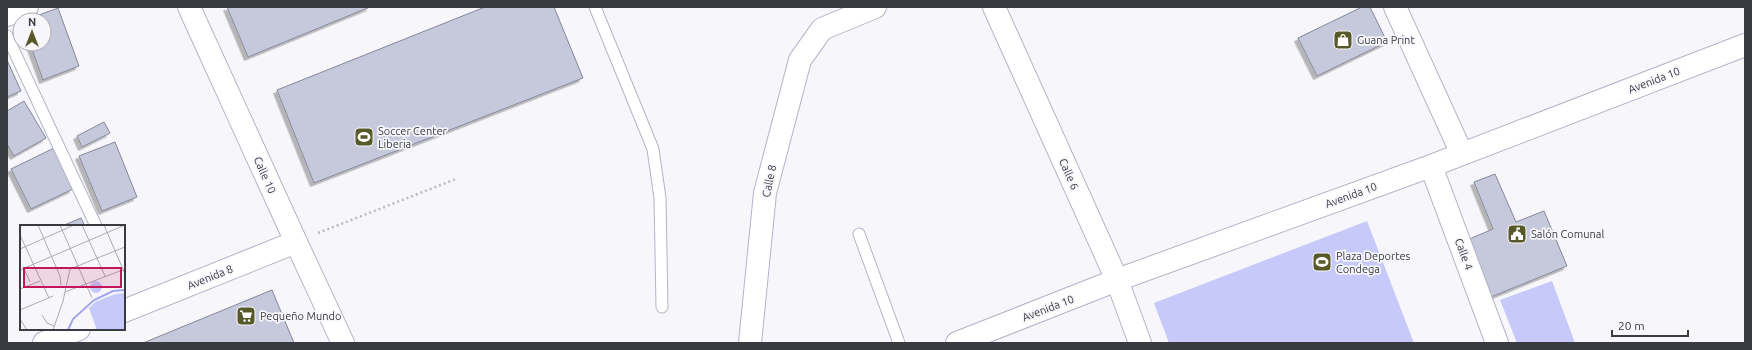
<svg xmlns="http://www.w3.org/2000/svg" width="1752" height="350" font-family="Ubuntu,sans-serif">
<defs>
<filter id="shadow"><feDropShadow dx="-3.5" dy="3.5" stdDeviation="0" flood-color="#0004"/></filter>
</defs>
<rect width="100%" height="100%" fill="#f7f7fb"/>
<path fill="#c6c9fa" d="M1367 221 1414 343H1169L1154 303Z
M1552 281 1575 343H1517L1500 300Z"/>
<path fill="#c6c8db" stroke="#858799" filter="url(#shadow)" d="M227 7H370L248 57Z
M485 7H554L583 78 314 183 277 90Z
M1362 7H1370L1387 42 1317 76 1298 38Z
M58 8 79 66 43 80 30 44H44V20H25Z
M7 60 21 91 7 97Z
M24 101 46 138 14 156 7 144V111Z
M104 122 110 133 82 147 77 136Z
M115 142 137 197 102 211 79 156Z
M54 148 73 189 31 209 11 169Z
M1495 174 1516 222 1544 211 1567 266 1491 297 1467 240 1493 229 1474 182Z
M81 218 85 226H62Z
M272 290 294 343H143Z"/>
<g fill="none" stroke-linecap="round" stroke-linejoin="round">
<defs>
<path id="lane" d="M595 7 653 149 660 198 662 307
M7 36 96 226
M859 234 899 343"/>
<path id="street" d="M189 7 296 242 343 343
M994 7 1117 280 1140 343
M1395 7 1462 154
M7 15 27 7
M1431 166 1497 343
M124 311 296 242
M44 343 79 329
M750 343 765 193 800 60 822 29 875 7
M957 343 1117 280 1431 166 1745 45"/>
</defs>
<use href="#lane" stroke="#b3b5c8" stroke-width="13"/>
<use href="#street" stroke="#b3b5c8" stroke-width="24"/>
<path stroke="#bababf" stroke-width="2.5" stroke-dasharray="2 3" stroke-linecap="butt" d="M318 233 456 179"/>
<use href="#lane" stroke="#fff" stroke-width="11"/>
<use href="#street" stroke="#fff" stroke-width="22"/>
</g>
<defs>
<symbol id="shop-square" viewBox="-11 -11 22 22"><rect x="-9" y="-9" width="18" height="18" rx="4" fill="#575a28" stroke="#f7f7fb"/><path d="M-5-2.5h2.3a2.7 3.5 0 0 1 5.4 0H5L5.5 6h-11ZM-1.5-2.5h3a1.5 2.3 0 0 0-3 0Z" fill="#fff"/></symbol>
<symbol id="stadium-square" viewBox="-11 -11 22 22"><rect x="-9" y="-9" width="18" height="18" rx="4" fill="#575a28" stroke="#f7f7fb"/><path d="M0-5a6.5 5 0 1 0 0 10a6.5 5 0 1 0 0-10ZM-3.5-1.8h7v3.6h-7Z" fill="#fff"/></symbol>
<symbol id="civic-square" viewBox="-11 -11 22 22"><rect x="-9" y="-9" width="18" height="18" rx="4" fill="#575a28" stroke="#f7f7fb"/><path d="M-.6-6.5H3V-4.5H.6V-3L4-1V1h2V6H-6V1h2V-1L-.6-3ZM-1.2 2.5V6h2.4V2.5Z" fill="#fff"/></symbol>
<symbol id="supermarket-square" viewBox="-11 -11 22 22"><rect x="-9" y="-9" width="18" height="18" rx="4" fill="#575a28" stroke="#f7f7fb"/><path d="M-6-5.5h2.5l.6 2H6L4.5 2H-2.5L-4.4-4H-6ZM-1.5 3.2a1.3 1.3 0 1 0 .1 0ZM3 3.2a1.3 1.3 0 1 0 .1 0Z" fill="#fff"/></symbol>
</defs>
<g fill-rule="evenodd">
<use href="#shop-square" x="1332" y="29" width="22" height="22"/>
<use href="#stadium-square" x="353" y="126" width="22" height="22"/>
<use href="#civic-square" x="1506" y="223" width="22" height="22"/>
<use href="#stadium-square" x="1311" y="251" width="22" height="22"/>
<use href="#supermarket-square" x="235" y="305" width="22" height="22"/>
</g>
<g text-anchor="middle" stroke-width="3.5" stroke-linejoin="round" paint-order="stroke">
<g font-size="11" fill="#393a42" stroke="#f7f7fb" text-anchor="start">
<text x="1357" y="44">Guana Print</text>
<text x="378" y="135">Soccer Center<tspan x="378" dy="13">Liberia</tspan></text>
<text x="1531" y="238">Salón Comunal</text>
<text x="1336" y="260">Plaza Deportes<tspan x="1336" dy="13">Condega</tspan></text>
<text x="260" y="320">Pequeño Mundo</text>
</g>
<g font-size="11" fill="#393a42" stroke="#f7f7fb">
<text transform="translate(1654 80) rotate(-21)" y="4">Avenida 10</text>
<text transform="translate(1069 174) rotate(66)" y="4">Calle 6</text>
<text transform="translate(265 175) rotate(66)" y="4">Calle 10</text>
<text transform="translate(769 181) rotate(-78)" y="4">Calle 8</text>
<text transform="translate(1351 195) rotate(-20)" y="4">Avenida 10</text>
<text transform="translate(1464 254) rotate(70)" y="4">Calle 4</text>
<text transform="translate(210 277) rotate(-22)" y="4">Avenida 8</text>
<text transform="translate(1048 308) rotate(-21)" y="4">Avenida 10</text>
</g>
</g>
<g transform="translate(20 225)">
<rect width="105" height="105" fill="#f7f7fb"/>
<path d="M70 62a6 6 0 1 1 12 0a6 6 0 1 1-12 0ZM105 68V105H77L69 83 75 77 95 69Z" fill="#c6c9fa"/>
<path fill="none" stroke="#a2a6ed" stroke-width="2" d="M48 105 53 94 74 75 93 66 105 65"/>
<path fill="none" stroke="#ababb1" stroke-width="1" d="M18 0 40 51 41 60M40 0 72 73M62 0 85 51M84 0 105 49M0 10 29 73M0 24 54 0M4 44 10 57M0 45 105 0M0 64 20 56M45 67 105 44M0 85 33 71M22 90 27 98 34 101M0 94 7 105M33 105 43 76 50 44 105 22"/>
<path fill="#c2185b" fill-opacity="0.15" stroke="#c2185b" stroke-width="2" d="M4 43H101V62H4Z"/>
<rect width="105" height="105" fill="none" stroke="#393a42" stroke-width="2"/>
</g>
<rect width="1752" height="350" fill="none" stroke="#393a42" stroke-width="16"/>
<g transform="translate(32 32)"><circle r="19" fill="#f7f7fb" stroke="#ababb1"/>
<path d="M0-3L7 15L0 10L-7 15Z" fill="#575a28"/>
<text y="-6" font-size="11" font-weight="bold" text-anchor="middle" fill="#393a42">N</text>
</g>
<path d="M1612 330v6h76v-6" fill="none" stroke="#393a42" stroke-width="2"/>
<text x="1618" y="330" font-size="12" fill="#393a42" stroke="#f7f7fb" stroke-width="3" paint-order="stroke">20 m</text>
</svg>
